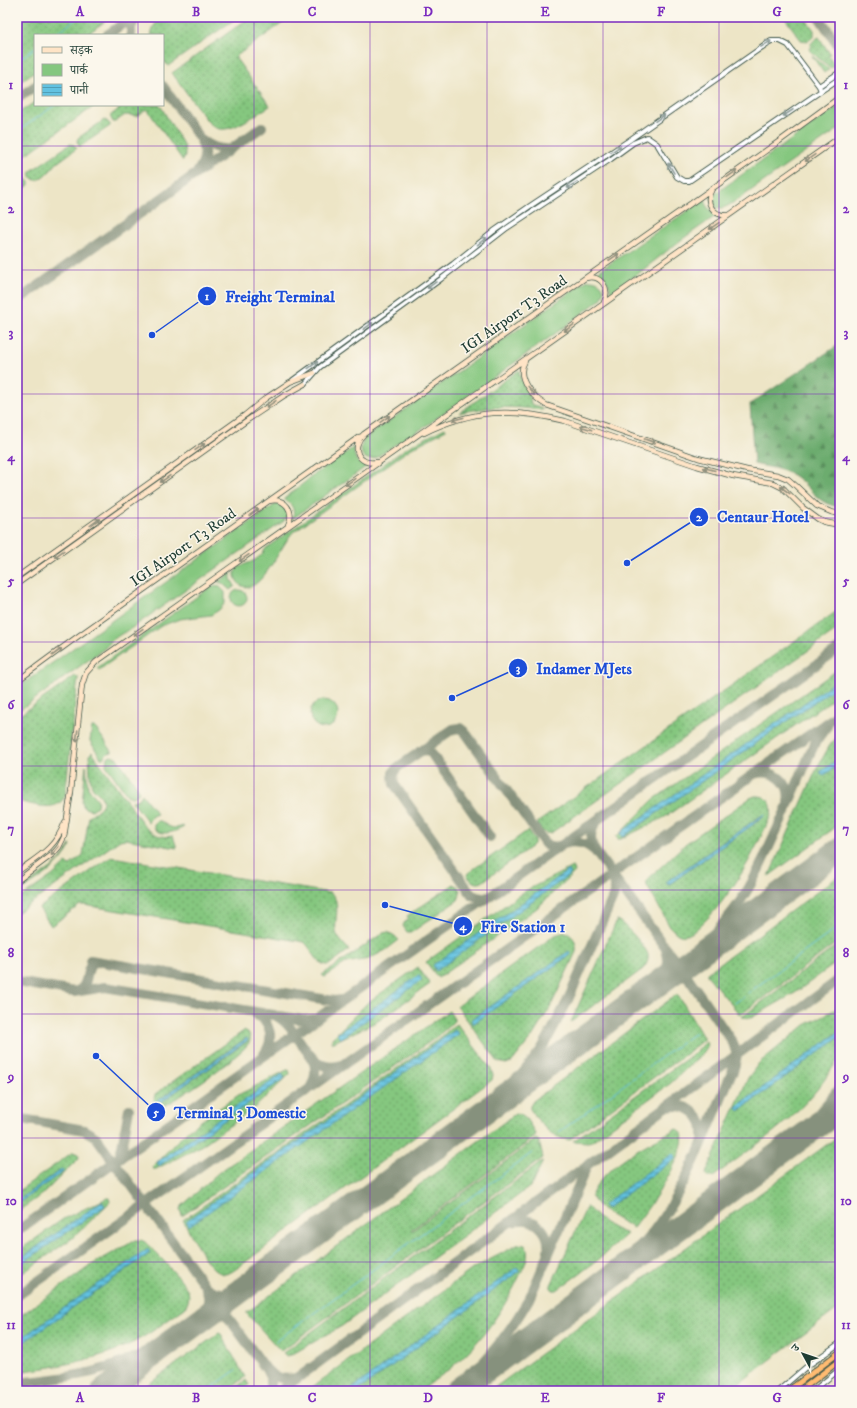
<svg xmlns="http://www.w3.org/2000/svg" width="857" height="1408" font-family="'IM FELL DW Pica','Noto Serif Devanagari',serif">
<defs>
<pattern id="grass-dots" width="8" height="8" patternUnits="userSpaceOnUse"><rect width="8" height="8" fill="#85c77f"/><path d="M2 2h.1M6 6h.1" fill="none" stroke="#6ca369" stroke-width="1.8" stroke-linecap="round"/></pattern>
<pattern id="forest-firs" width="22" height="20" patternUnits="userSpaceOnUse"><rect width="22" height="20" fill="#6cac6e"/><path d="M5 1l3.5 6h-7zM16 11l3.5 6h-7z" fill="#588d5b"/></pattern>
<pattern id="water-rules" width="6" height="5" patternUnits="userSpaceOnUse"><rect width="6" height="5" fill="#62c2e1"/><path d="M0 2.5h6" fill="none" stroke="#509fb7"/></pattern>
</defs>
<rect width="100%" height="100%" fill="#fbf7ec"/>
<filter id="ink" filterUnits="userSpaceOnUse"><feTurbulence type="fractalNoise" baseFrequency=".025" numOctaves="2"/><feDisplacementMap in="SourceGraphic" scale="8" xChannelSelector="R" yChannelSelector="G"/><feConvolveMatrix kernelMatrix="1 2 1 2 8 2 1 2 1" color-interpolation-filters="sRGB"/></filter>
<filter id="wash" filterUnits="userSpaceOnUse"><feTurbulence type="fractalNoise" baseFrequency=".012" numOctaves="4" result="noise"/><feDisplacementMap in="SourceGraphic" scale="16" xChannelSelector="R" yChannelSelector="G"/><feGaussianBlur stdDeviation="0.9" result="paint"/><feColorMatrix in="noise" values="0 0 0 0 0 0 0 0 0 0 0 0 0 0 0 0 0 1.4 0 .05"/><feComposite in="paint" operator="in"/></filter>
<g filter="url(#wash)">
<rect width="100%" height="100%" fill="#ede5c6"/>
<path fill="url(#grass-dots)" stroke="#52825a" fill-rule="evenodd" d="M17 17H111L86 35H35V71L17 84Z
M161 17H238L168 66 163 60V35H151L154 26Z
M250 17H281L284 22 235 57 270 106C260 112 236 129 225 129 218 130 213 127 208 122L172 73Z
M784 17H804L814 30V36L807 41 801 40Z
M819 37 830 54 828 55 835 65 831 68 811 52C808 44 813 41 819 37Z
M812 56 829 69 824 73Z
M35 102V105H96L17 161V114Z
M124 105H160L184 146 185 155 183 161 147 109 137 116 125 115 115 122H113L110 116Z
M104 120 107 121 110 124V126L81 146H79L77 141 78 138Z
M70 144 74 145 77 148 76 149 57 163 49 172 38 180C33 181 29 176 31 171Z
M25 178 29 182V185L17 195V182Z
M519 370 521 380 531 395 530 397 531 404 542 408V410C513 406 487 406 459 413Z
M840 609V628L551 833C544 835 542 830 538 825V822Z
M840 668V678L621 833 623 837 840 684V694L665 817 621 839H618L616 837 653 800Z
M75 676 78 677 65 796C57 814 32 804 17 801V717Z
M840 734V758L820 772 823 776 840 764V824L769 876 818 766 830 745Z
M92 752 146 828C154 835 162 838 173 836L177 848 125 839 120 840 17 913V900L52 876 66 863 69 866 83 855 89 816C97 810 110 804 98 793 96 791 93 789 92 786 89 777 90 764 89 755Z
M755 796C768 795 773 803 771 815 753 855 735 891 703 923 698 927 693 934 686 935 679 937 675 932 670 927L646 884V881L685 844 750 798ZM760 816 762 818 668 885 666 882Z
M527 831H528L534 839V844L532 846 482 882C476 885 470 881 467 875L468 873Z
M70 845H71C60 868 37 880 17 894V892L54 866 63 856Z
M112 857 330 893C342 900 334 921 336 932 338 939 345 945 349 950L329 965C316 966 313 949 304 942L84 905H80L51 926 39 908 106 860Z
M572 867 574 868 575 872 537 908 438 978 426 962 525 891Z
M840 875V940L740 1015 707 975V973Z
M454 884C461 887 461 894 458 900L412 932H407L403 926 404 923 409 919 407 916Z
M617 920C624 923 647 948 648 955 649 961 646 965 643 969L571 1022Z
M388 932 395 936 399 940 386 950 369 959 346 963 324 977 322 975 383 933Z
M565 932C574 936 577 942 576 952L550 1008 532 1037 512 1062 506 1064 498 1062 457 1006 555 935ZM571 954 474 1023 471 1020Z
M840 943V960L795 993 751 1018 742 1017Z
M418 967 430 984 378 1021 334 1042H332V1038L367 1003Z
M676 995 679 996 704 1039 691 1050 569 1140C549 1137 541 1124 530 1109V1106L533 1101Z
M840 1007V1031L736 1107 739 1111 840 1037C840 1042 841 1050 840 1055 838 1061 832 1068 829 1073 801 1117 754 1146 713 1177H708L706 1174 707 1171 748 1078 759 1063 805 1025Z
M449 1011 454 1019V1021L438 1036 182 1216 180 1209 182 1206 218 1173Z
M457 1024 490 1067 493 1075 492 1080 236 1269C233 1271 229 1274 225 1274 208 1274 191 1233 183 1220L441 1037 453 1026ZM455 1030 458 1034 189 1225 186 1221Z
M245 1030C248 1033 251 1036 250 1041 247 1052 166 1109 153 1111L155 1094ZM246 1038 248 1041 158 1104 156 1102Z
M706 1042 707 1045 706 1050 671 1083 592 1141 588 1142 573 1141 693 1054Z
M287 1070H289L290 1074 252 1110 199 1147 156 1169H153L152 1167 188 1130 240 1094ZM282 1074 285 1078 159 1166 157 1162Z
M519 1113 525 1117 536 1134 535 1137 411 1230 412 1231 536 1139 539 1141 543 1158 281 1351 247 1314V1312L257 1305 515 1114Z
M677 1129 682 1133C689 1153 646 1212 633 1228 618 1219 600 1212 591 1196 606 1163 644 1146 674 1130ZM673 1153 675 1158 606 1209Z
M840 1135V1307L729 1391H490Z
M73 1152 78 1154 79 1157 78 1159 44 1193 17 1212V1204L64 1171 62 1169 17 1201V1192Z
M543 1161 531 1186 342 1326 291 1355 287 1356 283 1353Z
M107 1198H109L110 1202 74 1237 17 1277V1267L105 1205 101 1202 17 1261V1252L63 1219Z
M587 1206C598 1220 611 1228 627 1234L598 1260 557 1290H553L551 1288V1285Z
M136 1240C139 1240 142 1240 145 1242 152 1248 185 1283 188 1291 190 1297 188 1303 185 1308 166 1321 148 1336 128 1345 93 1361 55 1367 17 1372V1347L150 1253 148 1250 17 1341V1318L93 1264Z
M519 1244 525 1245C531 1254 525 1264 521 1273 502 1314 475 1351 439 1377 433 1381 427 1387 421 1390 416 1393 368 1391 358 1391L520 1271 517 1268 349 1391H307L474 1268Z
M219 1333 221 1334 245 1377 226 1391H139Z
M246 1380 249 1385 243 1391H231Z"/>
<path fill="url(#forest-firs)" stroke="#467451" d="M840 344V507C815 504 811 486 793 475 781 468 766 467 754 464L750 404Z"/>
<path fill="#85c77f" stroke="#52825a" d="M840 105V128L739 199C731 203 722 213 713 205L711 198 716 193Z
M705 199 707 207 717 215 681 240 611 295C610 283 606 279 596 273Z
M591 280C602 281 607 289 601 299L563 328 423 428 402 440 377 457C362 465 357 449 365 438L586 281Z
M445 428 446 430 410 449 293 532C282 544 263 588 247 587 242 587 239 584 237 581 229 567 245 565 253 561 259 558 263 554 266 548L408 447Z
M354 447C353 457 357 464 367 466L292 519C296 510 292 504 284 499L315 474Z
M276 504 283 505 287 509V516L284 521 129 630C118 635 112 640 105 648L17 712V688Z
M231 573V579L235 586 230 590 222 583 218 582Z
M214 586 220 587 225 592V603L219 610 211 615 180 619 161 626 99 670 97 668 209 588Z
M231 598a8 8 0 1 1 16 0a8 8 0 1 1-16 0Z
M310 714a14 14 0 1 1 28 0a14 14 0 1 1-28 0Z
M92 727H94L96 729 112 751V752L106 754 103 758H101L90 741Z
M111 756 117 758 138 788 139 792 136 796 132 797 127 795 106 765 107 758Z
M86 765 88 788 98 800 97 806 92 810 84 808 82 802Z
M142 794 157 814 152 816 148 822 132 801 139 799Z
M157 821H161C168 827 173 830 183 826L184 827C175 832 161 837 154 828V824Z"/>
<path fill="url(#water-rules)" stroke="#40808a" d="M840 678V684L623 837 620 833Z
M840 758V764L823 776 820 772Z
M764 814 765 815 762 818 668 885 666 882Z
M569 870 571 874 436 971 433 965Z
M569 951 571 954 473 1024 471 1020Z
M419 975 422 980 340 1039 337 1034Z
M455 1030 459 1034 189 1226 186 1221Z
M840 1031V1037L739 1111 736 1107Z
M247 1038 248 1040 158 1104 156 1102Z
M282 1074 285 1078 159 1166 157 1162Z
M673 1153 676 1158 606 1209 603 1205Z
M62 1169 64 1171 17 1204V1201Z
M102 1201 105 1206 17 1267V1261Z
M148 1249 150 1253 17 1347V1341Z
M517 1267 520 1271 358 1391H349Z"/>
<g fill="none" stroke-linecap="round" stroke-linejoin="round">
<path stroke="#62c2e1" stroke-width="1" d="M54 35 79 17
M17 61 35 48
M17 132 55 105
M748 993 840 926
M735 1003 743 997
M559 1132 695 1033
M276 1341 533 1152
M207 1391 236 1370"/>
<path stroke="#86917d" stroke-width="10" d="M819 17 840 48
M107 35 132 17
M131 35V27L136 17
M163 86 200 139C206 152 206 159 198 171
M17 99 35 86
M202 140C211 147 219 150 231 149
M17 301 262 127
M420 751 425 750 431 753 490 837
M754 774C773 768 792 782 788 802
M598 820C590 830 589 841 595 851L664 946 681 967 733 1043 737 1055 733 1072
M564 844C576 840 586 843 595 851
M488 896 480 898 472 895 394 784 393 773 398 767 453 729 460 728 465 732 545 844 551 847 559 846
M90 960 334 1001 342 1000
M672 973C697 952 720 930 739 903 754 882 764 858 775 834 787 808 798 782 809 756L816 741 827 726
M17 982 74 992 105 987 274 1015C302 1026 306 1077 342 1065
M657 984C667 974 671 963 666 950
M77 991C93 985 81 962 100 962
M255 1014C271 1022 275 1040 264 1054
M280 1016 303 1020 314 1019
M310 1088C316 1078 317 1068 312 1058
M668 1107C688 1102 705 1116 703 1137
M482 1113 518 1079 541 1050 549 1036 567 1002 614 895 615 887 613 877
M17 1118 84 1130 96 1137 266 1369 270 1377V1391
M118 1160 122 1147 129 1109
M769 1161C796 1138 820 1115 840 1087
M512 1222C532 1214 551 1230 548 1251
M17 1231 840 648
M208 1288C222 1297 233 1294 246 1286
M587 1295C614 1273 640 1251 660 1222 693 1174 712 1118 735 1065
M17 1296 840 713
M267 1370C276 1379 285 1380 297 1378
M17 1383C43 1380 70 1378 96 1371 123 1364 187 1338 204 1315 209 1308 210 1298 206 1289
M280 1391 840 979
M454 1391C485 1364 509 1334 529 1299L586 1168"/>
<path stroke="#86917d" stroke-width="25" d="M104 1391 840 850
M457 1391 840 1109"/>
</g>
</g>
<g filter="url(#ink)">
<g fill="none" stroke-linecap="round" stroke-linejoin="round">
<path stroke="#c4c3a9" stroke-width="5" stroke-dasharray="5 2.5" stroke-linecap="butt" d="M782 1391 840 1347
M805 1391 840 1364"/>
<defs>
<path id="tertiary" d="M819 86 840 72
M293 380 453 264 494 231 530 206 628 141 771 41H780L788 45 819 86 821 91
M305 384 320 367 441 279 507 228 611 159 633 143 647 137 657 144 677 177 684 181H689L840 78
M778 1391 806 1367 840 1343
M813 1391 840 1369"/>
<path id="secondary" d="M712 189C704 202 713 217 729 215
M586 278C601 274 611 289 604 302
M525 361C515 377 532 397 546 405L698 458 747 470 778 475 788 479 796 486 817 506 831 512 840 514
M424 433C473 409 512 408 565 421L697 466 733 476 773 483 783 488 803 508 818 519 824 522 840 525
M377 462C358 466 350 447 364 434L781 140 840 97
M269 501C285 497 295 511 288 525
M17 577 245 415 266 398 290 382 314 373
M17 584 246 421 285 395 305 384
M17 681 77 637 359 437
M17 872C39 856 55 849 65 822
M17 881 53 854 59 847 64 837 71 792 82 685 86 673 96 662 840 137"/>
<path id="trunk" d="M788 1391 840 1352
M800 1391 840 1360"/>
</defs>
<use href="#tertiary" stroke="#3e564a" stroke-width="6"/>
<use href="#secondary" stroke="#3e564a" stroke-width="6"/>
<use href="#trunk" stroke="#3e564a" stroke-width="7"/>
<use href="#tertiary" stroke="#fff" stroke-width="4"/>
<use href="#secondary" stroke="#ffe4c6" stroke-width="4.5"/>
<use href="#trunk" stroke="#ffbb71" stroke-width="5"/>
</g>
<defs><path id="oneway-shaft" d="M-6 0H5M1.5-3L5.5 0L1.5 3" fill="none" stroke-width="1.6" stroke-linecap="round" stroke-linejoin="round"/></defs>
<g stroke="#8f9e9a">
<use href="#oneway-shaft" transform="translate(766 44) rotate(-31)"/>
<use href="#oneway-shaft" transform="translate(788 113) rotate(147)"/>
<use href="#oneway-shaft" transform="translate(660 118) rotate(-35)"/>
<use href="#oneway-shaft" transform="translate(616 149) rotate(-34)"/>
<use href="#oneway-shaft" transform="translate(671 168) rotate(-121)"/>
<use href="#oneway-shaft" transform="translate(572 185) rotate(148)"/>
<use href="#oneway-shaft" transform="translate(482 241) rotate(-39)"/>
<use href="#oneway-shaft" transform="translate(432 285) rotate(144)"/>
<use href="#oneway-shaft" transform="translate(368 326) rotate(-36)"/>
<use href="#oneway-shaft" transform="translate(313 365) rotate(-36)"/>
</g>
<g stroke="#8f907d">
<use href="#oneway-shaft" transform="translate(810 158) rotate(145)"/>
<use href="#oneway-shaft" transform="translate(732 174) rotate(-35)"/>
<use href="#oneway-shaft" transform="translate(714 226) rotate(145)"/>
<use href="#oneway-shaft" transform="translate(614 257) rotate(-35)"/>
<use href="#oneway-shaft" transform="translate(569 328) rotate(145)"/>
<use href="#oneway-shaft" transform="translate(531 391) rotate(50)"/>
<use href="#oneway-shaft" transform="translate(271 404) rotate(146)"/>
<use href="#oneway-shaft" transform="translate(385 419) rotate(-35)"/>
<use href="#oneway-shaft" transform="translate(458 419) rotate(165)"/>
<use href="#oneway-shaft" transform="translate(586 428) rotate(-162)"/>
<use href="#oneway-shaft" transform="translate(650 441) rotate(19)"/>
<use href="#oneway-shaft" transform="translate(200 447) rotate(-35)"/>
<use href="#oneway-shaft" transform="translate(709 469) rotate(-166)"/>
<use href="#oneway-shaft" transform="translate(165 479) rotate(145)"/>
<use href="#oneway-shaft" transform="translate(350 482) rotate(145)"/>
<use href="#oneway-shaft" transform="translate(785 490) rotate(-143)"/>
<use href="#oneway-shaft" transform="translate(254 512) rotate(-36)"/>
<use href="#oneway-shaft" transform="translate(95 522) rotate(-36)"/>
<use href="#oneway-shaft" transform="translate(59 554) rotate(144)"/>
<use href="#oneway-shaft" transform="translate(244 558) rotate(145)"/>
<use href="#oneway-shaft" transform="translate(138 632) rotate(145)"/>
<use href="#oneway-shaft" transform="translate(57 652) rotate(-37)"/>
<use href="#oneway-shaft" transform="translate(77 736) rotate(96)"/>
<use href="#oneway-shaft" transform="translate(55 851) rotate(130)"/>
</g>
</g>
<path fill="none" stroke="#7b2cbf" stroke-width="1" stroke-opacity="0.55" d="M138 17V35M254 17V1391M370 17V1391M487 17V1391M603 17V1391M719 17V1391M138 105V1391M17 146H840M17 270H840M17 394H840M17 518H840M17 642H840M17 766H840M17 890H840M17 1014H840M17 1138H840M17 1262H840"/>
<g text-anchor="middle" stroke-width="3" stroke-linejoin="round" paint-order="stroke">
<g font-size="15" fill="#1f3d34" stroke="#fbf7ec">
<text transform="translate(514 314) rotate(-35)" y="5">IGI Airport T3 Road</text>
<text transform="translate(183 547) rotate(-35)" y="5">IGI Airport T3 Road</text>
</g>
</g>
<path fill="none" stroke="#1d4ed8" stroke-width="1.5" d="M152 335L207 296M627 563L699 517M452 698L518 668M385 905L463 926M96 1056L156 1112"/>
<g fill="#1d4ed8" stroke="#fbf7ec" stroke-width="1.5">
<circle cx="152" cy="335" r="4"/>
<circle cx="627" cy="563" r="4"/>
<circle cx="452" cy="698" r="4"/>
<circle cx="385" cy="905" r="4"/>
<circle cx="96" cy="1056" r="4"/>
<circle cx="207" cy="296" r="10"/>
<circle cx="699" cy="517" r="10"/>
<circle cx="518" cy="668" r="10"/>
<circle cx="463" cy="926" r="10"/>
<circle cx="156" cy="1112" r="10"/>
</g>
<g font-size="12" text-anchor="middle" font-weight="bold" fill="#fff">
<text x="207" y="300">1</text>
<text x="699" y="521">2</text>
<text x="518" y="672">3</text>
<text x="463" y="930">4</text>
<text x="156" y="1116">5</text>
</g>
<g font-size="16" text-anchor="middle" font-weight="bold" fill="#1d4ed8" stroke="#fbf7ec" stroke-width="3" stroke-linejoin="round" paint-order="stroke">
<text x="280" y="302">Freight Terminal</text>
<text x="763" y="522">Centaur Hotel</text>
<text x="584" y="674">Indamer MJets</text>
<text x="523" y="932">Fire Station 1</text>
<text x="240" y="1118">Terminal 3 Domestic</text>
</g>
<rect width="857" height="1408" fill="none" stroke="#fbf7ec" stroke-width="44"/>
<rect x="34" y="34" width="130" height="72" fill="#fbf7ec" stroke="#a3ada2"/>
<rect x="42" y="47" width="20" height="6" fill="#ffe4c6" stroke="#a3ada2"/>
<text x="70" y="54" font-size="12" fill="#1f3d34">सड़क</text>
<rect x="42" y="64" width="20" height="12" fill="#85c77f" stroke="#a3ada2"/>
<text x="70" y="74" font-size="12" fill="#1f3d34">पार्क</text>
<rect x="42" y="84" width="20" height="12" fill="url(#water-rules)" stroke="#a3ada2"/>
<text x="70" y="94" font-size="12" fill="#1f3d34">पानी</text>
<g transform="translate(803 1354) rotate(310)" stroke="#fbf7ec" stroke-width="3" paint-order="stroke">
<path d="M0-3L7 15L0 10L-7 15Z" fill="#1f3d34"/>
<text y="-6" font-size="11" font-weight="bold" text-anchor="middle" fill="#1f3d34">उ</text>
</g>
<rect x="22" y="22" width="813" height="1364" fill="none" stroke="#7b2cbf" stroke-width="1.5"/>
<g font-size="13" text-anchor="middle" font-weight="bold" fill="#7b2cbf">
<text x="80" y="16">A</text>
<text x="196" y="16">B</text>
<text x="312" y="16">C</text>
<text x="428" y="16">D</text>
<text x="545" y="16">E</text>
<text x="661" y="16">F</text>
<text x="777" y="16">G</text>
<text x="11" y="89">1</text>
<text x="846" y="89">1</text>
<text x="11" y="213">2</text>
<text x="846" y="213">2</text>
<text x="11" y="337">3</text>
<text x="846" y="337">3</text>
<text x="11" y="461">4</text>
<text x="846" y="461">4</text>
<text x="11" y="585">5</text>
<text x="846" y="585">5</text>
<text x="11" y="709">6</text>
<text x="846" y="709">6</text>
<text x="11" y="833">7</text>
<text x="846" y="833">7</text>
<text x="11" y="957">8</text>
<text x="846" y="957">8</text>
<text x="11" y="1081">9</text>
<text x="846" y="1081">9</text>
<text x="11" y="1205">10</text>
<text x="846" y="1205">10</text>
<text x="11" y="1329">11</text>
<text x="846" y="1329">11</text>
<text x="80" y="1402">A</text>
<text x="196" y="1402">B</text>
<text x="312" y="1402">C</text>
<text x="428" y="1402">D</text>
<text x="545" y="1402">E</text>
<text x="661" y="1402">F</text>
<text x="777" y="1402">G</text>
</g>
</svg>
